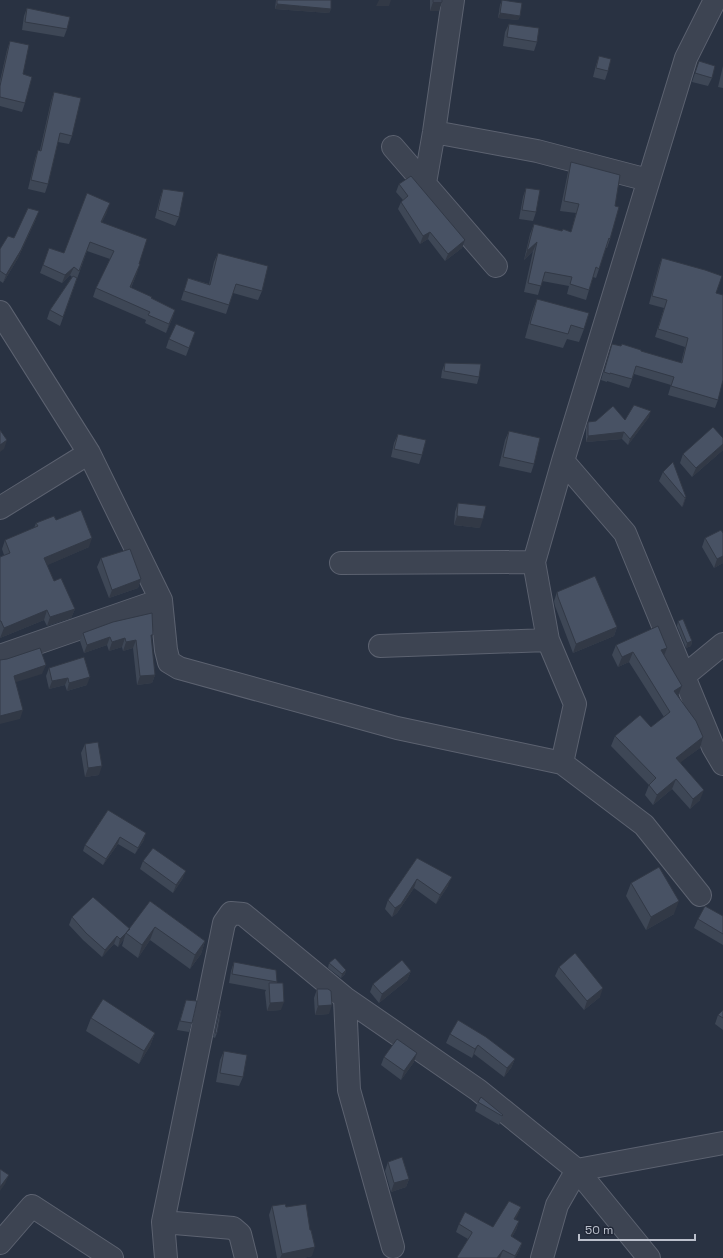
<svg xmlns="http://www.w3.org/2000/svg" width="723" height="1258" font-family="'Space Grotesk',sans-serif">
<rect width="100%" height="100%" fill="#293242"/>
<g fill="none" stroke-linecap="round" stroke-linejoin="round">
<defs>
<path id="minor" d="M715 0 686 58 563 461 625 533 713 747 723 764
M434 132 537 151 648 180
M393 147 496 266
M425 183 434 132 453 0
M0 312 89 453 161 600 166 650 169 662 179 668 397 728 562 763 644 825 700 895
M0 508 89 453
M341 563 534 562
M380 646 548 640
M0 656 161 600
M684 676 723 644
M562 763 575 704 548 640 534 562 563 461
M345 998 349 1090 393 1247
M163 1222 233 1228 240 1234 246 1258
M0 1243 32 1206 112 1258
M166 1258 163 1222 224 923 231 913 243 914 345 998 478 1090 577 1170 557 1205 542 1258
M649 1258 577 1170 723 1143"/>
</defs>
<use href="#minor" stroke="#5c6270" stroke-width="24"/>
<use href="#minor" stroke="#3d4452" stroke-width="22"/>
</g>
<path fill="#3e4756" d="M276 0H331V9L329 13 275 9Z
M430 0H442L439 11H430Z
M502 0 520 16 518 20 498 18 500 5Z
M27 8 67 29 64 37 22 30 24 16Z
M509 24 537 42 534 51 503 46 505 32Z
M10 41 23 74 25 103 22 112 0 106V81L7 50Z
M599 56 608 71 605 80 593 77 596 65Z
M699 61 712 78 708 86 692 82Z
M723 66V88L718 87Z
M54 92 72 136 69 144 58 142 48 184 45 193 28 189 35 159 38 150H40L51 101Z
M571 162 615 206 610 239 607 248H606L596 278 593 277 586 300 567 294 569 286 542 281 538 295 524 292 533 251 524 260 530 234 534 224 562 231 571 232 576 213 560 211 568 172Z
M399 184 465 240 462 248 445 261 428 239 420 244 398 209 401 202 403 200 396 192Z
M526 188 536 212 533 221 519 219 523 197Z
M163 189 179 217 175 226 155 218 160 198Z
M107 212 102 222 139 264 137 273 131 288 175 310 172 319 166 333 145 323 146 320 93 297 96 288 110 259 87 251 60 326 47 319 50 310 72 277 70 275 62 283 40 273 49 248 64 253Z
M36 219 18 258 3 283 0 281V249Z
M218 253 262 291 258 300 233 293 226 314 181 300 188 278 209 284 214 262Z
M662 258 716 293 718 400 715 408 668 395 671 385 634 374 629 388 607 381V382L601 380 612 344 681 363 685 347 655 337 664 308 649 304 659 266Z
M537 299 584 329 579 342 567 339 563 348 525 338 532 312Z
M195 332 186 356 166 348 169 339Z
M445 363 479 377 477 384 441 378 442 371Z
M649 417 628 445 622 439 586 442V428L588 422 625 420Z
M509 431 534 464 531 473 499 466 505 440Z
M398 434 422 455 419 464 391 457 394 443Z
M723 438V450L692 477 680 463 683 454Z
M663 472 686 497 683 506 682 507 659 481Z
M458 503 480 528 454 525 455 512Z
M56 520 89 547 47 565 54 581 75 609 71 618 47 626 44 620 0 638V557L4 555 2 549 5 540 34 528 36 523Z
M705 538 723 563 714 568 702 547Z
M101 558 141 579 138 588 109 598 97 567Z
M557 592 617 627 614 636 573 653 555 606 554 601Z
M678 621 692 641 691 646 686 648 677 626Z
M83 633 151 640 155 675 152 683 137 685 133 648 123 651 122 647 109 651 107 645 84 653 80 641Z
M616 645 667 648 664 655 678 696 703 737 700 748 680 762 700 800 690 809 672 789 653 805 645 795 649 785 611 746 615 736 651 727 664 717 629 662 618 667 612 655Z
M49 668 87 685 67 691 65 685 49 689 46 676Z
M85 744 99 775 85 777 81 753Z
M108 810 144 840 135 854 118 844 103 865 83 851 85 845Z
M417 858 448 886 436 904 414 888 397 913 392 917 385 909 388 900Z
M143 861 183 878 173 893 140 869Z
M631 883 674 914 646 930 626 896Z
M150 901 205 941 201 954 190 969 150 940 138 958 122 946 124 939 118 947 114 944 102 957 83 940 69 925 72 917 130 929Z
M723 916V945L694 928 698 919Z
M234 962 277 982 281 1010 267 1011 265 992 266 990 229 983 231 971Z
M329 963 346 970 345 974 341 978 328 968Z
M559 967 600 997 584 1010 555 976Z
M411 971 407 980 379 1003 370 992 373 984Z
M317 989 329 1014 315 1015 314 998Z
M186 1000 192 1023 189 1032 177 1030Z
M220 1010 217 1033 215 1038 213 1037 218 1015Z
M723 1010V1030L715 1024 718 1015Z
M91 1018 155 1033 150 1046 139 1064 86 1031Z
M450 1034 515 1059 511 1068 504 1077 474 1054 472 1058 446 1043Z
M224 1051 243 1077 239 1086 216 1082 220 1060Z
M384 1057 414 1062 401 1080 381 1065Z
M478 1102 503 1115 499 1125 475 1111Z
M388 1162 409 1179 406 1187 391 1192 385 1171Z
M272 1206 286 1207 312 1256 303 1258H277L269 1215Z
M521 1207 515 1220 519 1221 516 1230 512 1237 522 1243 519 1251 515 1258H457L468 1239 456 1232 459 1224 493 1227Z"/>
<path fill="#323946" d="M379 0H391L389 6H376Z
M433 2H442L439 11H430Z
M277 4 331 9 329 13 275 9Z
M500 13 520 16 518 20 498 18Z
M110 203 107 212 98 230 101 222Z
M39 211 36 219 18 258 3 283 6 275Z
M430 232 428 239 420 244 423 236Z
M465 240 462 248 445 261 448 254Z
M537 242 533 251 524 260 527 251Z
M140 264 137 273 127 296 130 287Z
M74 267 70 275 62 283 65 275Z
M175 310 172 319 166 333 169 324Z
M651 411 649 417 628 445 630 439Z
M624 432 622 439 586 442 588 436Z
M7 440 4 449 0 452V445Z
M723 444V450L692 477 696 468Z
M686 497 683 506 682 507 685 498Z
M457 516 483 519 480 528 454 525Z
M92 538 89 547 41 568 44 558Z
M723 556V563L714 568 717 559Z
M141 579 138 588 109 598 112 590Z
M75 609 71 618 47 626 50 617Z
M47 610 44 620 0 638 4 628Z
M617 627 614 636 573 653 576 644Z
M110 637 107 645 84 653 87 645Z
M125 638 122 647 109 651 112 642Z
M136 640 133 648 123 651 126 642Z
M692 641 691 646 686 648 687 643Z
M667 648 663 658 661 650Z
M633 652 629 662 618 667 622 657Z
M46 665 42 674 10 684 14 676Z
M155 675 152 683 137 685 140 676Z
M90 677 87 685 67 691 69 683Z
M68 678 65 685 49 689 52 681Z
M682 686 678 696 670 701 674 691Z
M23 710 20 719 0 724V716Z
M703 737 700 748 673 768 676 758Z
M102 766 99 775 85 777 88 768Z
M676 779 672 789 653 805 657 795Z
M704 790 700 800 690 809 693 799Z
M146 833 144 840 135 854 138 848Z
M120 837 118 844 103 865 106 859Z
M186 871 183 878 173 893 176 885Z
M452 877 448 886 436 904 440 895Z
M417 879 414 888 397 913 392 917 395 908Z
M679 901 674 914 646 930 651 917Z
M155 927 150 940 138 958 142 945Z
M130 929 126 933 124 939 118 947 120 939Z
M117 936 114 944 102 957 105 950Z
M205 941 201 954 190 969 195 955Z
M346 970 345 974 341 978 342 974Z
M411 971 407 980 379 1003 382 994Z
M603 988 600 997 584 1010 587 1001Z
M284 1002 281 1010 267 1011 270 1003Z
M332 1005 329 1014 315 1015 318 1006Z
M155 1033 150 1046 139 1064 144 1051Z
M478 1045 474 1054 472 1058 475 1049Z
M417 1053 414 1062 401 1080 404 1071Z
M515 1059 511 1068 504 1077 507 1068Z
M9 1175 5 1184 0 1191V1187Z
M409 1179 406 1187 391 1192 394 1183Z
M521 1207 518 1215 511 1227 514 1219Z
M519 1221 516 1230 508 1244 511 1236Z
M522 1243 519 1251 515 1258H514Z
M315 1247 312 1256 303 1258H280L282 1254Z
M503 1250 500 1258H497Z"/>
<path fill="#485264" stroke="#323946" d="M277 0H331V9L277 4Z
M433 0H442V2H433Z
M502 0 522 3 520 16 500 13Z
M27 8 70 17 67 29 25 22Z
M509 24 539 28 537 42 507 37Z
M10 41 29 45 23 74 32 77 25 103 0 97V86Z
M599 56 611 59 608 71 596 68Z
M699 61 715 66 712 78 695 73Z
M54 92 81 98 72 136 60 133 48 184 31 180 38 150 41 151Z
M571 162 620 175 615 206 619 207 610 239 609 238 599 269 596 267 589 290 570 284 572 277 545 272 541 286 528 283 537 242 527 251 534 224 562 231 563 229 571 232 579 204 564 201Z
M411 176 465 240 448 254 430 232 423 236 401 202 408 196 399 184Z
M526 188 540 190 536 212 522 210Z
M163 189 184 192 179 217 158 210Z
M87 193 110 203 101 222 147 239 139 264H140L130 287 152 297 151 298 175 310 169 324 148 315 150 312 96 288 114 251 90 242 79 271 74 267 65 275 43 265 49 248 64 253Z
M28 208 39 211 21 250 6 275 0 271V249L8 236 14 238Z
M218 253 268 266 262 291 236 284 229 305 184 291 188 278 210 285Z
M662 258 705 270 722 276 716 293 723 295V380L718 400 671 386 674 377 636 366 632 379 610 373V374L604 372 612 344 621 346 622 344 641 350V351L682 363 688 338 658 329 667 300 652 296Z
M73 276 77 278 63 317 50 310Z
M537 299 589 313 584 329 571 325 568 334 530 324Z
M176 324 195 332 189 348 169 339Z
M445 363 481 364 479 377 444 371Z
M634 405 651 411 630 439 624 432 588 436V422L596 421 613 406 625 420Z
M713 427 723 438V444L696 468 683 454Z
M0 430 7 440 0 445Z
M509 431 540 438 534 464 503 457Z
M398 434 426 440 422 455 394 449Z
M673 462 686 497 685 498 663 472Z
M458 503 486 506 483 519 457 516Z
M81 510 92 538 44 558 54 581 61 578 75 609 50 617 47 610 4 628 1 621H0V557L10 553 5 540 38 526 36 523 54 516 56 520Z
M721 530 723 533V556L717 559 705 538Z
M130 549 141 579 112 590 101 558Z
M595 576 617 627 576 644 558 597 557 592Z
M152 613 153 635H151L155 675 140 676 136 640 126 642 125 638 112 642 110 637 87 645 83 633 113 622Z
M683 619 692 641 687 643 678 621Z
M658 626 667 648 661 650 682 686 674 691 696 721 703 737 676 758 704 790 693 799 676 779 657 795 649 785 656 778 615 736 640 715 651 727 670 712 633 652 622 657 616 645Z
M40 648 46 665 14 676 23 710 0 716V660L7 659Z
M84 657 90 677 69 683 68 678 52 681 49 668Z
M98 742 102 766 88 768 85 744Z
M108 810 146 833 138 848 120 837 106 859 85 845Z
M153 848 186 871 176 885 143 861Z
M417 858 452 877 440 895 417 879 401 904 395 908 388 900Z
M659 867 679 901 651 917 631 883Z
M93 897 130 929 120 939 117 936 105 950 86 933 72 917Z
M150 901 205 941 195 955 155 927 142 945 126 933Z
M705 906 723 916V934L698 919Z
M575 953 603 988 587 1001 559 967Z
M335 958 346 970 342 974 329 963Z
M402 960 411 971 382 994 373 984Z
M234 962 276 970 277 982 232 974Z
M269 983H283L284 1002 270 1003Z
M317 989H328L331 991 332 1005 318 1006Z
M103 999 155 1033 144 1051 91 1018Z
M186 1000 197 1001 192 1023 180 1021Z
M220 1010 221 1011 217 1033H215Z
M723 1010V1018L718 1015Z
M458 1020 486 1037 515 1059 507 1068 478 1045 475 1049 450 1034Z
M397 1039 417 1053 404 1071 384 1057Z
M224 1051 247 1055 243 1077 220 1073Z
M481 1097 503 1115 502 1116 478 1102Z
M402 1157 409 1179 394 1183 388 1162Z
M0 1169 9 1175 0 1187Z
M509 1201 521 1207 514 1219 519 1221 511 1236 522 1243 515 1256 503 1250 497 1258H458L457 1257 472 1233V1232L459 1224 465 1212 493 1227Z
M285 1204 286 1207 306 1204 310 1230H311L315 1247 282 1254 272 1206Z"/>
<path d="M579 1234v6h116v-6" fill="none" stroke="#bbc0cc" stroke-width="2"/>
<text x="585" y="1234" font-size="12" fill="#bbc0cc" stroke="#222938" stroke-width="3" paint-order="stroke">50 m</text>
</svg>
